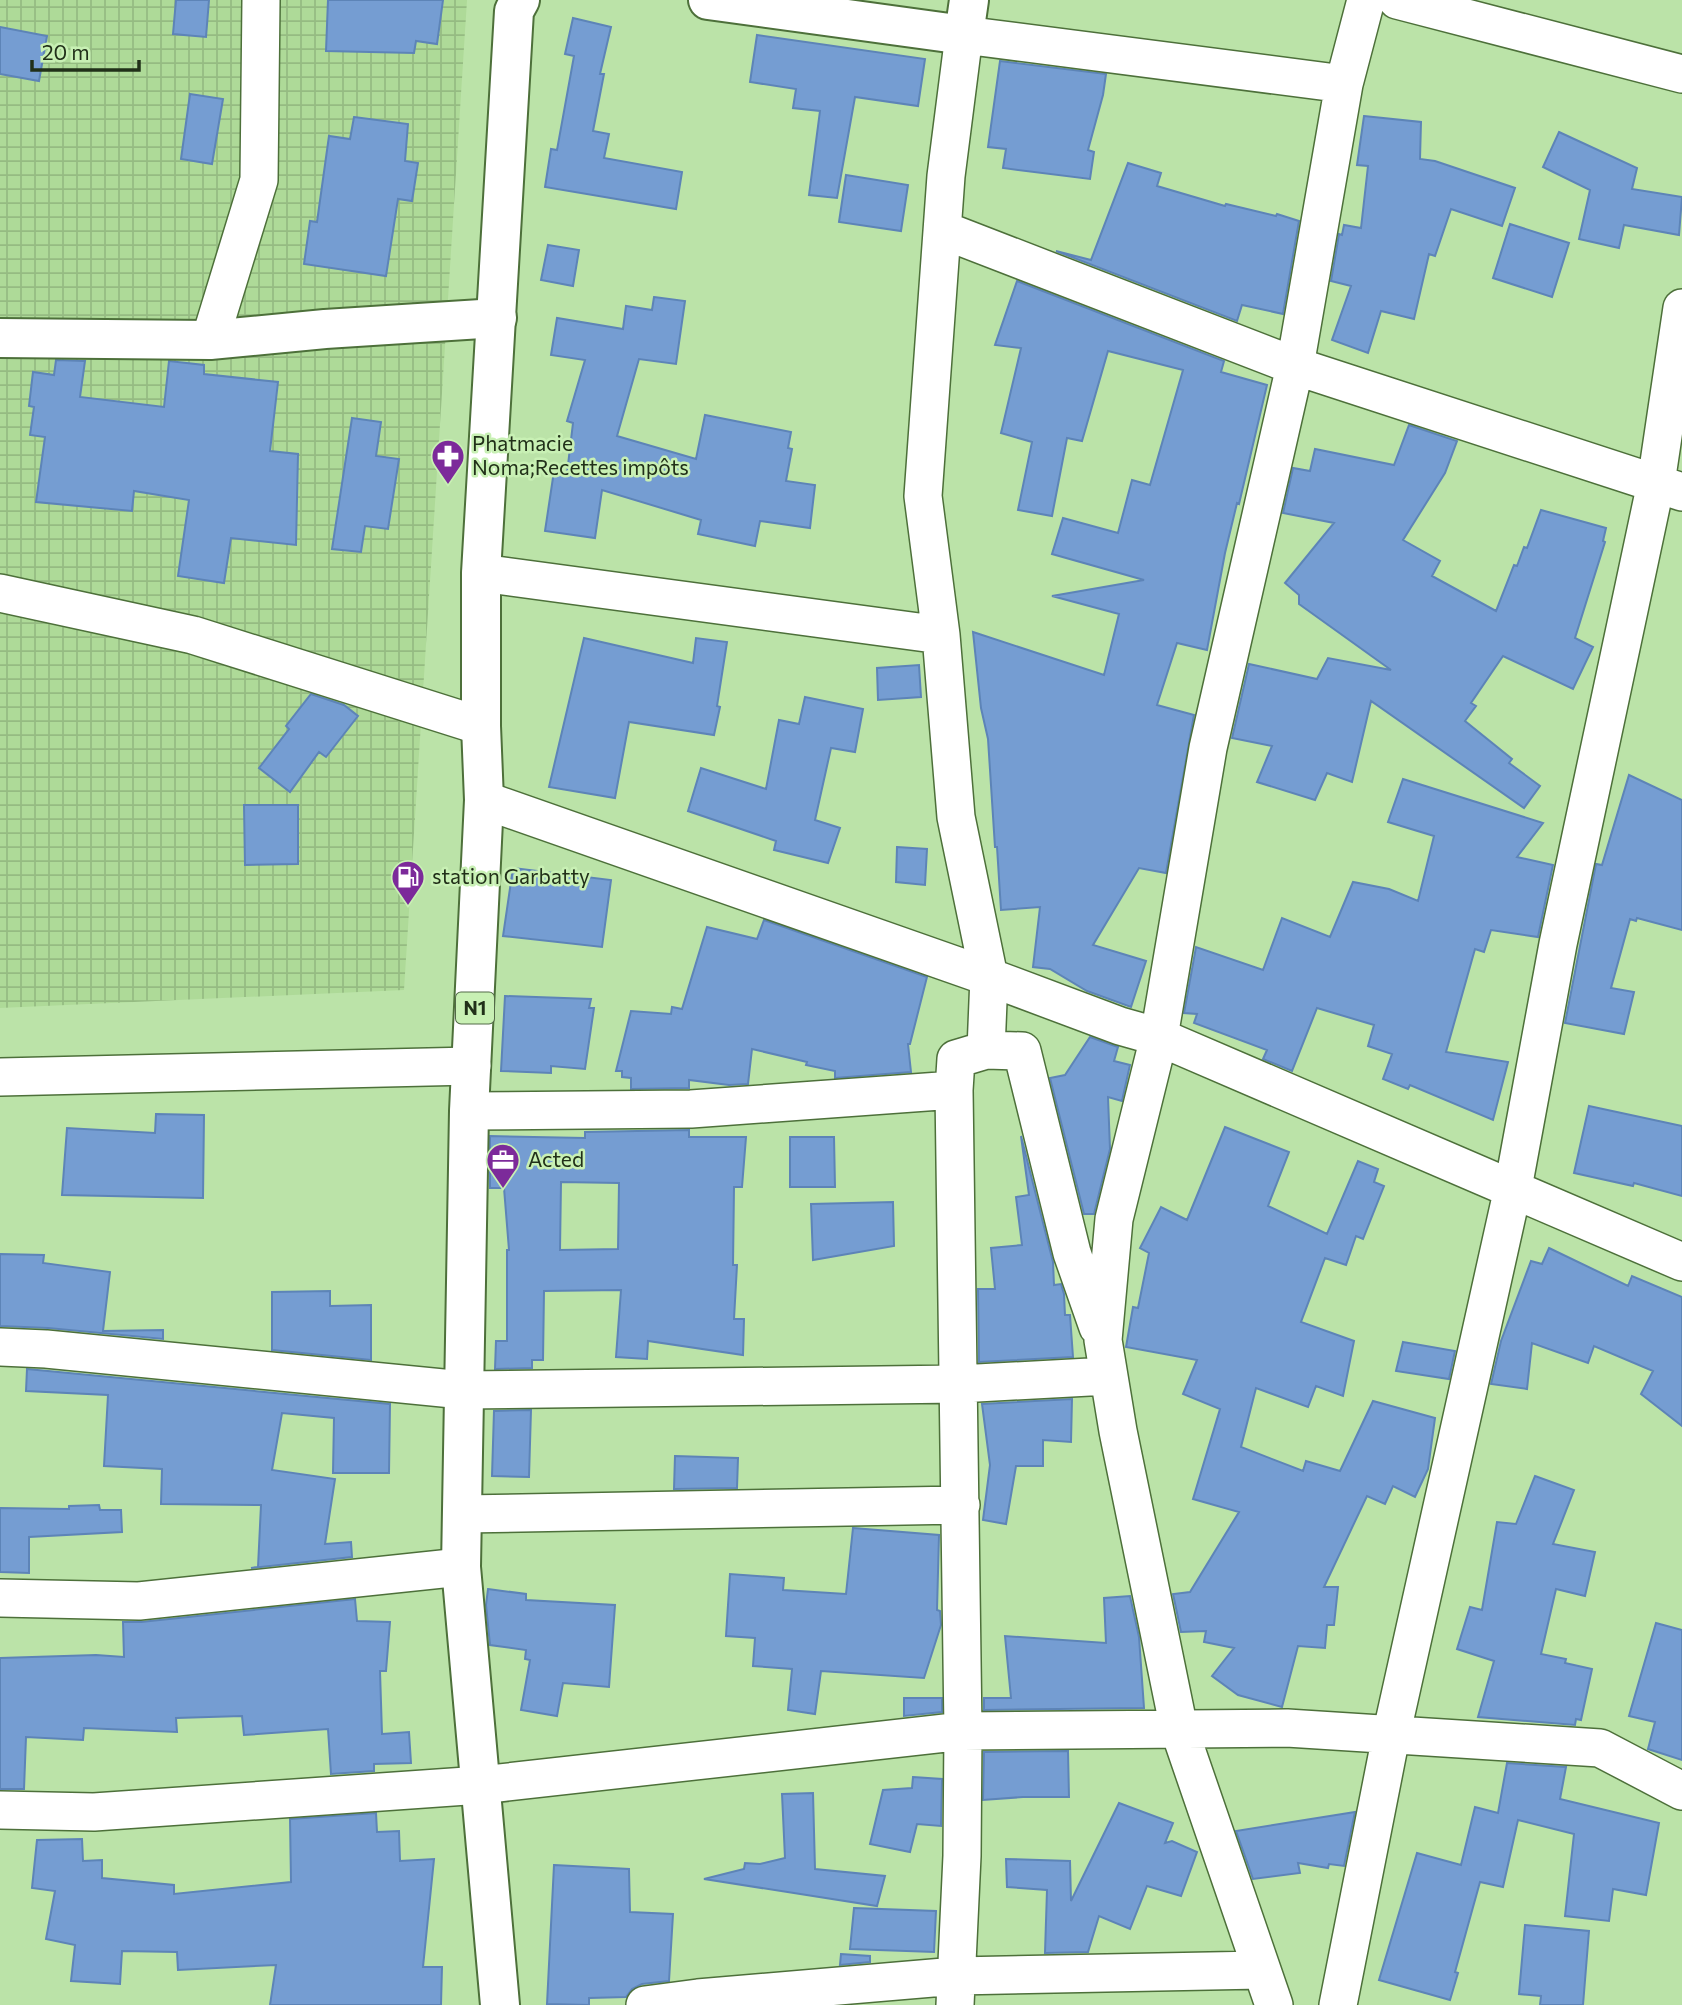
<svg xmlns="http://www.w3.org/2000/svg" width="1682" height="2005" font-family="Commissioner,sans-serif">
<defs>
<pattern id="industrial-grid" width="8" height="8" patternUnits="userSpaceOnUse" patternTransform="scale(1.75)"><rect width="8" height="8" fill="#aeda98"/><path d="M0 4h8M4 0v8" fill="none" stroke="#95bb82"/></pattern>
</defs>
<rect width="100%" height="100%" fill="#bbe3a8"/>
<path fill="url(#industrial-grid)" d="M0 0H467L404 990 0 1008Z"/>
<path fill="#759dd2" stroke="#5d84b7" stroke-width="2" fill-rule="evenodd" d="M176 0H209L206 37 173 34Z
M328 0H443L437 44 416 41 414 53 326 51Z
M573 18 611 27 600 74H604L593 131 609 134 604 158 682 172 676 209 545 187 551 149 557 150 574 56 565 54Z
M0 27 47 36 39 81 0 74Z
M757 35 925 59 918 106 855 97 837 198 809 195 820 111 793 108 796 89 750 82Z
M1000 61 1106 74 1103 95 1088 150 1094 152 1090 179 1003 168 1006 149 988 147Z
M190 94 223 99 212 164 181 159Z
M1364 116 1421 122 1420 159 1435 161 1515 188 1502 226 1451 209 1435 256 1429 254 1414 319 1381 311 1368 353 1332 340 1351 286 1331 281 1339 234 1342 235 1344 225 1361 228 1368 166 1357 165Z
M354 117 408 124 405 161 418 163 412 201 398 199 386 276 304 264 310 221 317 222 329 136 350 139Z
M1559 132 1637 168 1632 189 1682 197 1679 235 1624 225 1619 248 1579 239 1590 190 1543 167Z
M1128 163 1161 173 1157 186 1225 206 1226 204 1276 216 1277 214 1299 221 1283 314 1242 305 1237 321 1056 251 1091 260Z
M846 175 908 185 901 231 839 222Z
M1510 224 1569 243 1552 297 1493 278Z
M548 245 579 250 573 286 541 280Z
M1017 281 1224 361 1221 372 1267 385 1239 504 1237 503 1225 553 1207 650 1177 643 1157 705 1194 715 1166 873 1139 868 1093 945 1146 961 1131 1007 1087 991 1050 969 1033 967 1040 907 1001 910 997 847H995L988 739 981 708 973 632 1104 675 1119 614 1052 596 1144 580 1052 554 1063 518 1118 533 1132 480 1150 485 1183 370 1108 351 1082 441 1067 438 1052 516 1018 510 1032 442 1001 433 1021 348 995 345Z
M654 297 685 301 676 364 639 359 617 436 696 459 705 415 791 432 788 448 792 449 786 481 815 485 810 528 760 521 755 546 698 534 701 520 602 490 595 538 545 531 554 471 567 473 573 423 567 421 585 360 551 355 557 318 623 329 626 306 652 310Z
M56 360 85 361 80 397 164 407 169 361 204 365V374L278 382 270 451 298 454 296 545 231 538 224 583 178 576 189 500 134 491 132 511 36 502 45 437 30 435 34 407 29 406 33 372 54 375Z
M352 418 381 422 376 456 399 459 388 529 365 526 361 552 332 549Z
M1409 425 1457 441 1445 473 1403 540 1440 561 1432 576 1496 611 1514 565 1517 566 1524 547 1527 548 1541 510 1606 528 1603 541 1605 542 1575 638 1593 647 1573 689 1503 656 1471 703 1476 706 1465 721 1512 759 1509 763 1540 786 1524 808 1371 701 1352 782 1327 773 1315 800 1257 782 1272 746 1232 738 1249 664 1317 679 1328 658 1391 670 1299 604V595L1285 583 1334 523 1283 513 1293 468 1310 471 1315 449 1394 465Z
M584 638 693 663 696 638 727 642 717 706 720 707 714 735 629 722 615 798 549 787Z
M919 665 921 697 878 700 877 668Z
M311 694 344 705 358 716 326 757 319 752 290 792 259 768 289 729 286 726Z
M805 697 863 709 855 752 831 748 815 820 840 828 828 863 774 850 776 841 688 811 701 768 766 789 779 720 799 724Z
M1629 775 1682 800V930L1637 918 1636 921 1630 919 1611 988 1634 992 1624 1034 1565 1023 1596 864 1602 865Z
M1403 779 1543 823 1517 857 1553 865 1538 937 1491 930 1484 952 1475 949 1446 1052 1508 1062 1493 1120 1410 1085 1408 1089 1383 1079 1392 1054 1368 1046 1374 1025 1317 1008 1292 1071 1263 1059 1267 1050 1194 1023 1197 1014 1184 1013 1196 947 1263 970 1282 918 1330 937 1353 882 1389 889 1418 901 1434 836 1388 822Z
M244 805H298V864L245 865Z
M897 847 927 849 925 885 896 882Z
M513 868 611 880 602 947 503 936Z
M764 920 927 977 910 1044H908L911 1072 835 1078V1071L806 1065 807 1062 752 1049 748 1084 729 1085 689 1080V1088L631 1089V1078L622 1077V1071H616L631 1011 671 1014 672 1007 682 1009 707 927 757 939Z
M505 996 591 999 589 1008H594L585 1069 551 1066V1073L501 1071Z
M1090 1037 1118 1047 1114 1061 1130 1065 1122 1101 1108 1097 1110 1149 1094 1214H1084L1050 1078 1065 1075Z
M1589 1106 1682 1126V1196L1634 1183 1633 1186 1574 1173Z
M156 1114 204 1115 203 1198 62 1195 67 1128 155 1133Z
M1225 1127 1289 1152 1268 1206 1327 1234 1358 1161 1378 1169 1374 1182 1384 1186 1363 1239 1356 1236 1346 1265 1325 1258 1301 1322 1354 1341 1343 1396 1316 1386 1308 1407 1256 1388 1241 1447 1303 1471 1306 1461 1340 1471 1373 1401 1435 1418 1428 1469 1415 1497 1393 1486 1385 1504 1367 1496 1324 1587H1338L1334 1625H1327L1325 1648 1298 1646 1282 1707 1238 1695 1212 1676 1234 1648 1204 1642 1206 1631 1181 1632 1173 1594 1190 1592 1239 1512 1193 1499 1220 1409 1183 1394 1197 1360 1126 1347 1133 1307 1138 1308 1149 1253 1140 1248 1161 1207 1187 1220Z
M689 1130V1137H746L742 1187H734L733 1265H737L734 1319H744L743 1355 648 1341 647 1359 616 1357 621 1290 544 1291 543 1360H532V1368L495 1369 496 1341H507V1250H509L504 1188H490V1136L585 1138V1132ZM561 1182 619 1183 618 1249 560 1250Z
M1021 1136 1053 1262 1054 1285 1061 1284 1064 1294 1065 1315H1070L1073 1357 979 1362 978 1289H995L991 1248 1022 1245 1016 1197 1029 1195Z
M790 1137H834L835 1187H790Z
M893 1202 894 1246 813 1260 811 1204Z
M1549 1248 1628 1286 1632 1276 1682 1297V1426L1641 1394 1653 1371 1594 1346 1588 1363 1532 1343 1527 1389 1491 1384 1501 1341 1531 1261 1542 1264Z
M0 1254 44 1255 43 1263 110 1272 103 1331 163 1330V1339L48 1328 0 1326Z
M330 1291V1306L371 1305V1360L272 1350V1292Z
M1403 1342 1455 1351 1449 1379 1396 1371Z
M27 1369 390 1404 389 1473H333L334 1418 282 1413 272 1470 335 1479 325 1544 351 1542 352 1557 251 1568 258 1567 261 1505 161 1504 162 1469 104 1466 108 1395 26 1391Z
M1072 1399 1071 1442 1043 1440V1466H1016L1006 1524 983 1520 990 1465 982 1404Z
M531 1410 529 1477 492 1476 494 1411Z
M675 1456 738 1458 737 1488 674 1489Z
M1535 1476 1574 1490 1553 1544 1595 1552 1585 1596 1556 1589 1541 1654 1566 1659 1565 1663 1592 1669 1581 1720 1576 1719 1575 1725 1478 1717 1494 1661 1457 1649 1470 1607 1482 1610 1497 1522 1516 1524Z
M99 1505 100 1510H121L122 1532 29 1537V1573L0 1572V1508L69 1509V1506Z
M853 1528 939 1535 937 1610 940 1611 941 1625 924 1678 821 1671 815 1714 788 1710 792 1669 753 1666 755 1638 726 1636 730 1574 784 1578 783 1590 846 1594Z
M488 1589 526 1594V1600L615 1605 609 1687 563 1683 557 1716 521 1710 530 1660 525 1659 526 1650 490 1645 486 1605Z
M1130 1596 1139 1637 1144 1708 984 1710V1698H1011L1005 1636 1106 1643 1104 1598Z
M355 1599 357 1621 390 1622 386 1671H380L382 1734 409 1732 411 1763 374 1764V1771L331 1774 328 1729 244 1735 242 1716 176 1718 177 1732 84 1728 83 1740 26 1737 24 1789H0V1658L96 1655 124 1657 123 1622H141Z
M1656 1623 1682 1630V1760L1648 1749 1655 1722 1629 1716Z
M904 1698H942V1712L904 1716Z
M1068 1751 1069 1797H1023L983 1800 984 1752Z
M1507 1763 1566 1767 1560 1799 1659 1823 1646 1895 1613 1889 1609 1921 1565 1916 1574 1834 1518 1820 1503 1887 1480 1882 1455 1972 1458 1973 1450 2000 1379 1980 1417 1853 1461 1865 1475 1807 1498 1813Z
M913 1777 942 1779 941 1826 917 1824 910 1852 870 1844 883 1790 912 1788Z
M813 1793 815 1869 885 1876 877 1906 704 1879 744 1869 745 1863 760 1864 785 1858 782 1794Z
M1119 1803 1173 1823 1165 1843 1172 1841 1197 1852 1181 1896 1147 1886 1130 1929 1099 1916 1088 1952 1045 1953 1047 1890 1007 1887 1006 1859 1070 1861 1071 1901Z
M1355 1812 1344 1866 1329 1864 1328 1868 1298 1863 1300 1873 1253 1879 1236 1831Z
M376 1813 377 1832 399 1831 400 1861 434 1859 423 1967H442L441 2005H270L276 1965 178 1970 177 1952 122 1951 120 1984 71 1981 75 1945 46 1939 55 1891 32 1888 37 1840 82 1839 83 1861 102 1860V1878L174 1885V1894L291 1882 290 1819Z
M554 1865 629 1869 630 1912 673 1914 669 1981 642 1984 632 1989 626 1997 589 1998V2005L547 2004Z
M854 1908 936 1911 934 1952 850 1949Z
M1525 1925 1589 1931 1583 2005H1540L1541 1996 1519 1994Z
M841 1954 870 1956V1962L840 1965Z"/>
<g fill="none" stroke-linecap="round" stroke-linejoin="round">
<defs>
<path id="minor" d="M1397 0 1682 74
M943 230 1295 366 1682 492
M210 340 259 180 261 0
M481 573 941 635
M0 593 193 635 481 726
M484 800 989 977 1120 1026 1159 1037 1682 1262
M986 1050 989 977 956 817 941 635 923 496 946 176 964 35 1344 84
M0 1077 472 1066
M469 1111 691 1109 954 1090
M0 1347 46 1349 463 1390 959 1384 1108 1376
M462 1514 961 1505
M0 1598 139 1601 461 1567
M0 1810 94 1812 481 1785 963 1731 1287 1728 1600 1748 1682 1791
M645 2005 698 1998 956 1976 1261 1970
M955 2005 962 1856 963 1731 954 1090 956 1059 986 1050 1022 1051 1072 1253 1098 1327
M1274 2005 1179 1729 1118 1431 1103 1340 1114 1219 1159 1037 1208 748 1295 366 1344 84 1366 0
M1338 2005 1391 1736 1513 1188 1558 944 1656 483 1682 308"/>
<path id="tertiary" d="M0 338 210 340 325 329 497 318"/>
<path id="trunk" d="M708 0 964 35 969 0
M500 2005 461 1567 469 1111 484 800 481 726V573L514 11 520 0"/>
</defs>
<use href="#minor" stroke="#4d703a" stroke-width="40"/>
<use href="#tertiary" stroke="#4d703a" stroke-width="42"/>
<use href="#trunk" stroke="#4d703a" stroke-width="42"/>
<use href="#minor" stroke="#fff" stroke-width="37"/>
<use href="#tertiary" stroke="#fff" stroke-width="38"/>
<use href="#trunk" stroke="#fff" stroke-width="38"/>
</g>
<defs>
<symbol id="pharmacy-pin" viewBox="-11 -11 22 30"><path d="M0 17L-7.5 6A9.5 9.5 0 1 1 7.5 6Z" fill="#7c2a9a" stroke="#c8f0b4"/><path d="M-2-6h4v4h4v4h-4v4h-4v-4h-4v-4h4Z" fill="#fff"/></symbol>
<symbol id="fuel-pin" viewBox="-11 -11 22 30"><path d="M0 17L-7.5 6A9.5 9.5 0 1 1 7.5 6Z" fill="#7c2a9a" stroke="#c8f0b4"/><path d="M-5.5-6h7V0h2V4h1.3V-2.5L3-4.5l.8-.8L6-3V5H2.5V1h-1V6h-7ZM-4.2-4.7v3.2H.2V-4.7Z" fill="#fff"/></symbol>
<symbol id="office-pin" viewBox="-11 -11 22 30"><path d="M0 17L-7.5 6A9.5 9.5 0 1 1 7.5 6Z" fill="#7c2a9a" stroke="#c8f0b4"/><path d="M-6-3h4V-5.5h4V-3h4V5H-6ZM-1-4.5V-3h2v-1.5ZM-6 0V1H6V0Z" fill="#fff"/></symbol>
</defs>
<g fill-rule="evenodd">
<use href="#pharmacy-pin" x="429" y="437" width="38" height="52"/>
<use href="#fuel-pin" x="389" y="858" width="38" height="52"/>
<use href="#office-pin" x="484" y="1141" width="38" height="52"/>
</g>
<g text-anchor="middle" stroke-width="5" stroke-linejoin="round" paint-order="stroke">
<rect fill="#c8f0b4" stroke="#536a48" stroke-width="2" x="456" y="992.5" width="38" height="31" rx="5"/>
<g font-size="19" font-weight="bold" fill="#213019">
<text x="475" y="1015">N1</text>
</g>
<g font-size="21" fill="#213019" stroke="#c8f0b4" text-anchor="start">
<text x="472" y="451">Phatmacie<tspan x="472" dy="24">Noma;Recettes impôts</tspan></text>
<text x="432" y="884">station Garbatty</text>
<text x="528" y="1167">Acted</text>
</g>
</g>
<path d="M32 60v10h107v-10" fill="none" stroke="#213019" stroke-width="3.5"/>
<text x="42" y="60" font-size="21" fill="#213019" stroke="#c8f0b4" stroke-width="5" paint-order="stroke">20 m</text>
</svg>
